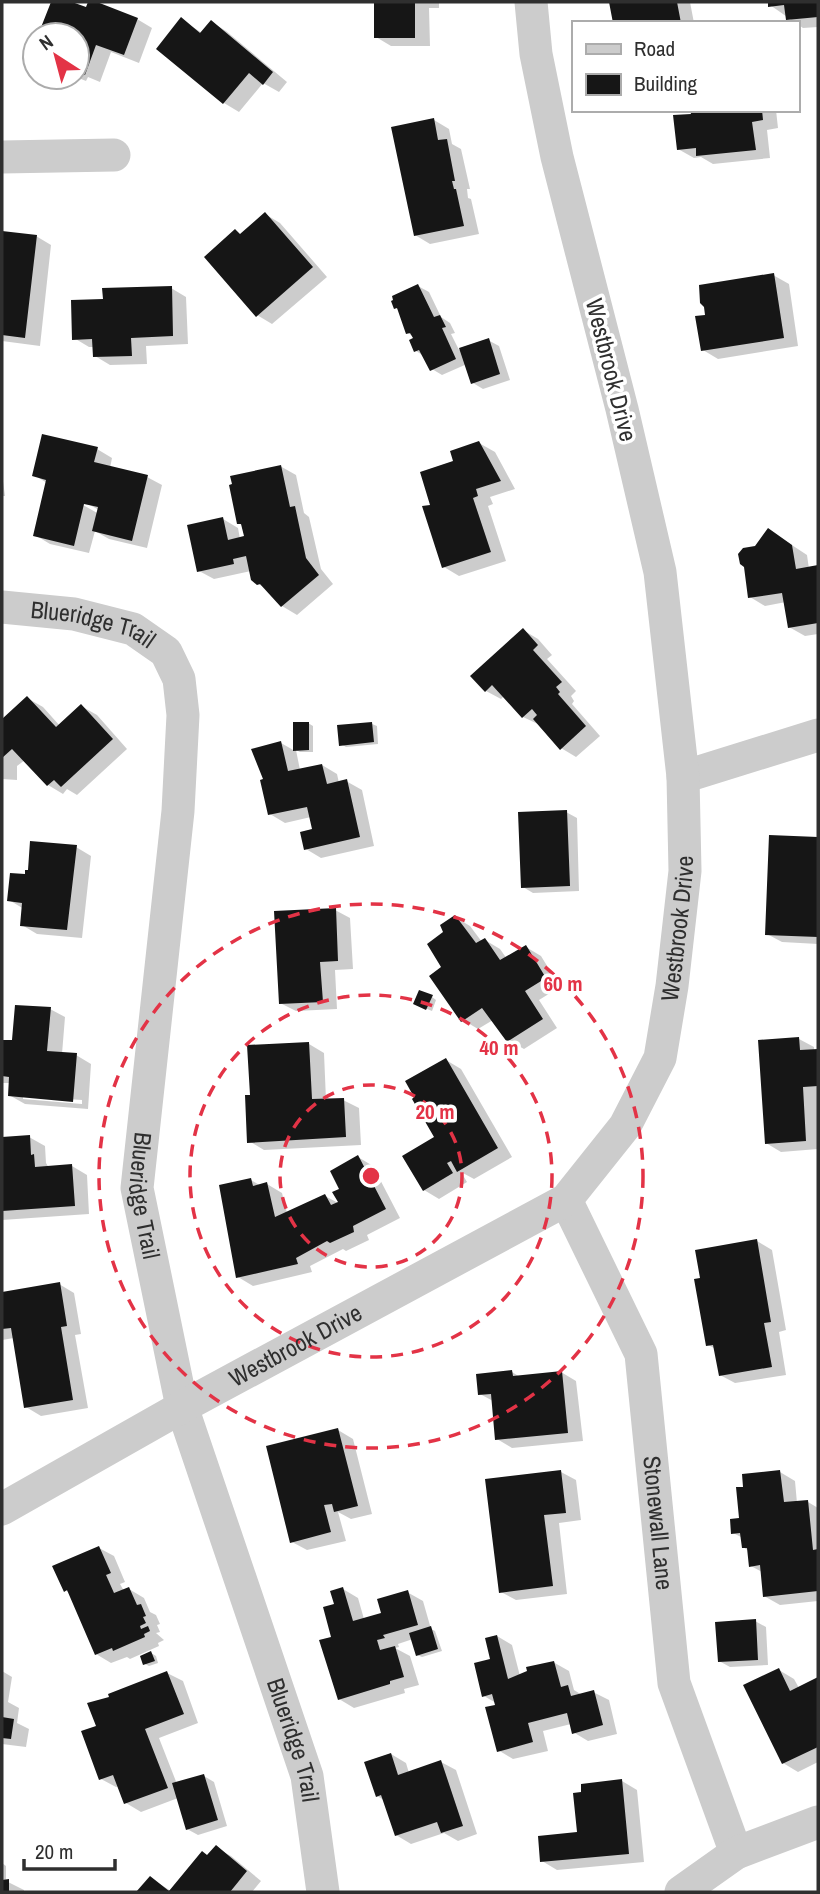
<svg xmlns="http://www.w3.org/2000/svg" width="820" height="1894" font-family="'Archivo Narrow',sans-serif">
<rect width="100%" height="100%" fill="#fff"/>
<path fill="#0003" fill-rule="evenodd" d="M52 2H67L87 9 92 2 137 19 152 28 139 63 111 52 100 82 88 77 86 81 76 77 77 35H40Z
M375 2H439V8H429L430 46H391L376 37Z
M611 2H690L694 23H614Z
M770 2H818V27L803 28 770 5Z
M182 20 202 33 211 22 226 31 287 82 279 92 263 83 239 112 224 103 158 48Z
M692 110H776L778 128 767 130 770 158 713 164 701 157 694 158 678 149 693 115Z
M434 120 449 129 452 144 461 149 470 189H467L468 198 471 199 479 234 430 244 415 235Z
M265 214 280 223 327 277 272 324 257 315 242 235Z
M4 233 36 236 51 245 40 346 2 341V252Z
M773 275 789 284 798 346 718 359 703 350 707 316 705 306Z
M418 286 429 292 441 317 450 323 455 333 451 334 459 350 488 340 499 346 510 380 483 389 473 383 467 364 442 375 432 369 424 356 416 351 414 337 408 333 400 310 396 308Z
M171 288 186 297 188 344 146 346 147 364 110 365 95 356 94 347H89L74 338 104 300Z
M479 443 495 452 515 489 490 497 493 504 488 506 506 561 459 576 444 567 433 506 455 462Z
M97 449 112 458 110 468 147 477 162 485 147 548 109 539 95 531 89 553 50 544 35 535 47 483 34 475ZM77 498 99 510V514L76 501Z
M280 466 296 475 304 513 309 517 321 569 333 584 297 615 282 606 266 588 258 584 251 571 214 579 199 571 223 519 238 528 240 539 246 538 244 526 238 523Z
M2 474 5 496H2Z
M769 530 807 555 809 569 818 567V634L805 636 789 627 786 602 765 606 750 597 756 548Z
M523 630 538 639 552 655 547 659 576 691 571 696 574 701 572 704 600 736 576 757 561 748 540 725 523 717 504 696 501 699 486 691Z
M27 698 43 707 60 726 81 706 97 715 127 749 77 795 67 789 63 794 48 785 25 760 17 766V780L2 779V722Z
M308 723 313 726V752H300L296 750 300 770 322 765 337 774 339 783 346 781 362 790 374 846 321 858 306 849 314 830 311 817 285 823 270 814 281 743 295 751 294 724Z
M372 724 377 726 378 744 346 747 341 744Z
M566 812 577 818 579 891 533 893 523 887Z
M771 837 818 839V944L782 942 767 934Z
M76 847 91 856 82 938 37 934 22 925 24 909 9 900 26 876Z
M335 910 350 918 353 969 335 970 337 1009 296 1011 280 1003Z
M455 917 470 926 482 942 485 940 500 949 507 959 526 947 541 956 560 987 539 1000 557 1028 524 1049 508 1040 493 1020 478 1029 463 1020 443 968 446 932Z
M432 997 436 1000 432 1011 420 1006Z
M50 1009 65 1017 62 1054 76 1055 91 1064 88 1109 25 1104 9 1095 10 1083H2V1041L14 1042ZM23 1096 82 1100V1104L23 1099Z
M799 1039 814 1047V1051H818V1149L781 1152 766 1143Z
M309 1044 324 1053 326 1100H343L359 1108 361 1145 264 1150 249 1141 252 1096Z
M446 1060 461 1069 512 1157 474 1179 461 1172 467 1182 439 1199 424 1190 436 1138Z
M29 1137 45 1146 46 1163 49 1168 72 1166 87 1175 89 1214 2 1220V1139Z
M358 1157 373 1166 400 1218 367 1235 369 1240 346 1251 343 1249 310 1266 312 1272 253 1286 238 1277 251 1180 261 1186 267 1184 282 1193 287 1213 325 1196 342 1205 341 1190Z
M757 1241 772 1250 786 1330 779 1332 786 1375 735 1383 720 1375 716 1349 708 1345 702 1279Z
M59 1284 74 1293 81 1334 75 1335 88 1408 41 1416 26 1407 14 1338 2 1340V1294Z
M512 1372 520 1377 561 1372 576 1381 583 1441 512 1448 497 1439 493 1401 480 1394Z
M338 1430 353 1439 372 1514 351 1519 338 1512 346 1541 307 1550 292 1542Z
M561 1472 576 1480 581 1520 559 1523 567 1594 516 1600 501 1592Z
M780 1472 795 1481 797 1503 808 1502 818 1508V1601L780 1605 764 1596 762 1572 751 1566 749 1551 743 1547V1538L733 1533Z
M99 1548 114 1556 125 1582 120 1584 124 1591 129 1589 144 1598 150 1612 156 1615 160 1624 157 1625 160 1632 156 1633 164 1640 158 1643 159 1646 130 1659 127 1657 111 1663 96 1654 70 1593 65 1590Z
M343 1589 358 1598 364 1619 384 1614 407 1592 423 1601 431 1629 435 1631 442 1651 422 1657 417 1655 413 1639 398 1644 399 1647 395 1648 410 1656 419 1685 404 1689 405 1693 354 1708 339 1699 334 1638 336 1605Z
M755 1621 766 1627 768 1665 730 1667 719 1661Z
M497 1636 512 1645 520 1676 553 1662 569 1671 574 1690 582 1695 593 1692 609 1700 617 1734 588 1741 573 1732 571 1724 543 1731 548 1751 513 1759 498 1750 497 1706 496 1703 484 1696Z
M151 1653 156 1656 158 1663 149 1666 145 1664Z
M779 1670 794 1679 799 1688 818 1679V1762L798 1772 783 1763Z
M2 1671 12 1677 8 1702 19 1708 17 1723 29 1729 26 1747 2 1744Z
M167 1673 183 1681 198 1723 159 1738 177 1784 204 1776 214 1782 227 1826 198 1835 187 1829 178 1798 141 1812 126 1803 119 1786 116 1787 101 1779 98 1727 107 1700Z
M391 1754 406 1763 409 1773 441 1762 456 1770 477 1834 458 1841 444 1833 411 1844 396 1835 384 1800 377 1796Z
M622 1781 637 1790 644 1862 557 1870 542 1861 579 1834Z
M216 1848 231 1856 261 1881 252 1892H139L150 1878 171 1891Z
M2 1863 6 1866V1881L24 1890V1892H2Z"/>
<path fill="#161616" d="M51 2H72L86 7 88 2H97L138 18 124 55 96 45 85 75 77 72V35H38Z
M374 2H415V38H374Z
M609 2H677L681 23H613Z
M768 2H818V17L786 20 784 5 768 7Z
M181 17 200 33 211 20 273 72 263 85 249 73 223 104 156 49Z
M690 110H762L763 120 752 122 756 150 696 156V148L677 150 673 115 691 114Z
M434 118 438 140 447 139 455 181H452L454 189H456L464 226 414 236 391 127Z
M265 212 313 267 256 317 204 257 235 229 240 234Z
M2 231 37 235 25 338 2 335Z
M774 273 784 338 701 351 695 316 705 315 704 307 700 303 699 285Z
M418 284 434 317 440 315 446 327 442 328 456 359 430 371 419 350 414 352 409 340 413 338 410 333 406 334 397 308 394 309 391 301 393 300 392 296Z
M172 286 173 336 131 338 132 356 93 357 92 339 72 340 71 300 103 299 102 288Z
M489 338 500 374 471 384 459 348Z
M42 434 98 447 94 462 148 475 132 541 92 531 98 507 84 504 74 546 33 536 46 480 32 476Z
M479 441 501 481 476 489 478 496 473 498 491 552 442 568 422 506 430 505 420 472 453 461 450 451Z
M281 465 290 507 295 506 306 558 319 575 281 607 260 584 257 585 251 580 246 556 233 559 234 564 197 572 187 525 223 517 228 540 244 536 241 524H237L229 485 232 484 230 476Z
M768 528 792 545 796 569 818 565V623L788 628 782 593 748 598 744 567 740 564 738 554 743 548 755 546Z
M523 628 538 645 533 650 562 682 556 687 560 692 558 694 586 726 560 750 533 719 537 715 532 709 522 718 492 685 485 692 470 676Z
M27 696 56 727 81 704 113 739 61 787 54 780 47 786 12 749 2 758V719Z
M293 722H309V750L293 751Z
M372 722 374 742 339 746 337 725Z
M281 741 288 771 322 764 327 784 347 779 360 837 304 850 300 832 312 829 307 807 268 815 260 780 263 779 251 749Z
M567 810 570 886 521 888 518 812Z
M769 835 818 837V937L765 935Z
M30 841 77 845 67 930 20 926 22 903 7 901 10 873 25 874V870H28Z
M336 908 338 961 320 962 323 1002 279 1004 274 911Z
M455 915 476 943 485 938 500 960 526 945 546 978 525 991 543 1019 507 1042 482 1008 461 1022 429 976 441 967 427 944 443 932 440 925Z
M419 990 433 995 426 1010 413 1004Z
M15 1005 51 1007 47 1051 77 1053 73 1102 8 1096 9 1077 2 1076V1040H12Z
M799 1037 800 1050 818 1049V1086L803 1087 806 1141 765 1144 758 1040Z
M309 1042 312 1099 344 1098 346 1137 247 1143 245 1095H250L247 1045Z
M446 1058 498 1148 457 1172 451 1161 447 1163 453 1173 423 1191 402 1156 434 1137 412 1099 414 1097 405 1081Z
M30 1135 31 1155 34 1154 35 1167 72 1164 75 1206 2 1211V1137Z
M358 1155 386 1209 353 1226 354 1232 330 1243 327 1241 296 1258 298 1264 236 1278 219 1185 251 1178 253 1186 267 1182 275 1217 325 1194 331 1205 338 1202 332 1192 339 1189 330 1171Z
M757 1239 771 1322 764 1323 772 1367 719 1376 713 1345 706 1346 694 1279 700 1278 695 1250Z
M60 1282 67 1326 61 1327 73 1400 24 1408 11 1328 2 1329V1292Z
M512 1370 513 1376 562 1371 568 1433 495 1440 491 1394 478 1395 476 1374Z
M338 1428 358 1506 334 1512 332 1504 324 1505 331 1532 290 1543 266 1446Z
M561 1470 566 1513 544 1515 553 1586 499 1593 485 1479Z
M780 1470 784 1502 808 1500 813 1550 818 1549V1591L763 1597 760 1565 749 1567 747 1548H742L740 1533 731 1534 730 1519 739 1518 736 1487H743L742 1474Z
M99 1546 111 1573 106 1575 114 1593 129 1587 137 1605 141 1604 146 1616 143 1617 146 1623 140 1626 141 1629 148 1626 150 1631 144 1634 145 1637 113 1651 112 1648 95 1655 67 1590 64 1592 52 1566Z
M343 1587 353 1621 381 1613 377 1599 408 1590 418 1625 383 1635 385 1638 377 1640 380 1650 395 1646 404 1677 390 1681V1684L338 1700 319 1640 331 1637 323 1607 334 1604 330 1591Z
M756 1619 758 1660 718 1662 715 1622Z
M431 1626 438 1649 416 1656 409 1633Z
M497 1635 508 1679 527 1671 526 1667 554 1661 561 1687 568 1685 571 1696 594 1690 603 1725 572 1734 567 1713 528 1723 533 1742 497 1752 485 1707 495 1705 492 1694 482 1697 474 1663 490 1659 485 1638Z
M151 1651 155 1661 143 1665 140 1656Z
M779 1668 790 1691 818 1677V1747L782 1764 743 1685Z
M167 1671 184 1714 145 1729 168 1788 124 1804 113 1775 99 1780 81 1731 96 1726 87 1703 109 1697 108 1694Z
M2 1717 14 1719 11 1739 2 1738Z
M391 1753 398 1775 441 1760 463 1826 441 1833 437 1822 395 1836 381 1795 376 1797 364 1762Z
M204 1774 218 1820 186 1830 172 1783Z
M622 1779 629 1854 540 1862 538 1836 577 1832 573 1793 581 1792V1784Z
M216 1845 247 1871 230 1892H136L150 1876 169 1891 202 1851 207 1855Z
M9 1879V1892H2V1880Z"/>
<g fill="none" stroke-linecap="round" stroke-linejoin="round">
<g stroke="#ccc" stroke-width="33">
<path d="M2 157 114 155"/>
<path id="s1" d="M2 607 74 614 133 629 166 652 179 679 183 715 178 811 137 1188 182 1407 307 1776 323 1892"/>
<path d="M683 777 818 735"/>
<path id="s2" d="M566 1200 641 1354 674 1683 736 1853"/>
<path id="s3" d="M2 1509 182 1407 566 1200 625 1126 660 1058 672 986 685 871 683 777 660 572 622 409 557 157 536 54 531 2"/>
<path d="M681 1892 736 1853 818 1822"/>
</g>
</g>
<g fill="none" stroke="#e33346" stroke-width="3.5" stroke-dasharray="12 9">
<circle cx="371" cy="1176" r="91"/>
<circle cx="371" cy="1176" r="181"/>
<circle cx="371" cy="1176" r="272"/>
</g>
<g text-anchor="middle" stroke-width="7" stroke-linejoin="round" paint-order="stroke">
<g font-size="24" fill="#2f2f2f" stroke="#fff">
<text transform="translate(611 370) rotate(76)" y="8">Westbrook Drive</text>
<text dy="8" stroke="none"><textPath href="#s1" startOffset="93">Blueridge Trail</textPath></text>
<text dy="8" stroke="none"><textPath href="#s3" startOffset="945">Westbrook Drive</textPath></text>
<text dy="8" stroke="none"><textPath href="#s1" startOffset="723">Blueridge Trail</textPath></text>
<text dy="8" stroke="none"><textPath href="#s3" startOffset="336">Westbrook Drive</textPath></text>
<text dy="8" stroke="none"><textPath href="#s2" startOffset="341">Stonewall Lane</textPath></text>
<text dy="8" stroke="none"><textPath href="#s1" startOffset="1290">Blueridge Trail</textPath></text>
</g>
</g>
<circle cx="371" cy="1176" r="10" fill="#e33346" stroke="#fff" stroke-width="3.5"/>
<g font-size="21" text-anchor="middle" font-weight="bold" fill="#e33346" stroke="#fff" stroke-width="7" stroke-linejoin="round" paint-order="stroke">
<text x="563" y="991">60 m</text>
<text x="499" y="1055">40 m</text>
<text x="435" y="1119">20 m</text>
</g>
<rect width="820" height="1894" fill="none" stroke="#2f2f2f" stroke-width="7"/>
<rect x="572" y="21" width="228" height="91" fill="#ffffff" stroke="#acacac" stroke-width="2"/>
<rect x="586" y="44" width="35" height="10" fill="#cccccc" stroke="#acacac" stroke-width="2"/>
<text x="634" y="56" font-size="21" fill="#2f2f2f">Road</text>
<rect x="586" y="74" width="35" height="21" fill="#161616" stroke="#acacac" stroke-width="2"/>
<text x="634" y="91" font-size="21" fill="#2f2f2f">Building</text>
<g transform="translate(56 56) rotate(324)"><circle r="33" fill="#ffffff" stroke="#acacac" stroke-width="2"/>
<path d="M0-5L12 26L0 18L-12 26Z" fill="#e33346"/>
<text y="-10" font-size="19" font-weight="bold" text-anchor="middle" fill="#2f2f2f">N</text>
</g>
<path d="M24 1859v10h91v-10" fill="none" stroke="#2f2f2f" stroke-width="3.5"/>
<text x="35" y="1859" font-size="21" fill="#2f2f2f" stroke="#ffffff" stroke-width="5" paint-order="stroke">20 m</text>
</svg>
